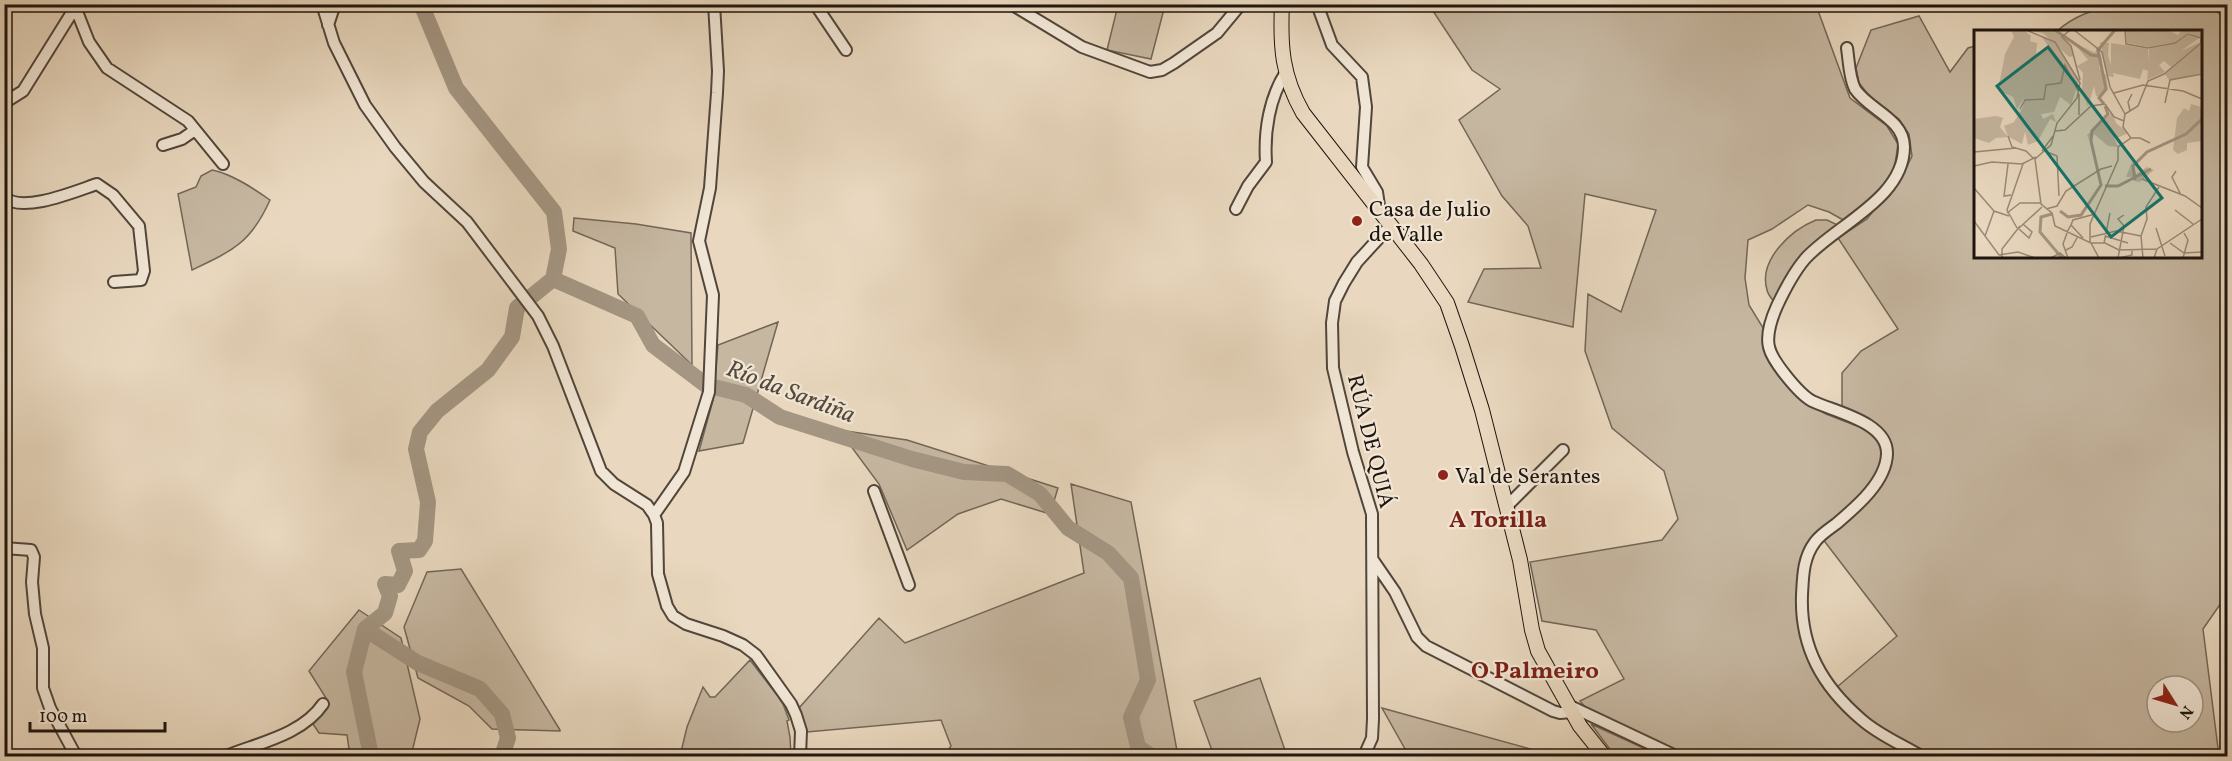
<svg xmlns="http://www.w3.org/2000/svg" width="2232" height="761" font-family="Vollkorn,serif">
<rect width="100%" height="100%" fill="#e9d8bf"/>
<filter id="stains"><feTurbulence type="fractalNoise" baseFrequency=".00333" numOctaves="4"/><feColorMatrix values="0 0 0 0 .2 0 0 0 0 .09 0 0 0 0 .02 0 0 0 .5 -.17"/></filter>
<radialGradient id="worn" r=".72"><stop offset=".6" stop-color="#630" stop-opacity="0"/><stop offset="1" stop-color="#630" stop-opacity=".3"/></radialGradient>
<path fill="#c6b7a1" stroke="#726658" stroke-width="1.5" fill-rule="evenodd" d="M1118 5H1165L1151 59 1107 50Z
M1429 5H1816L1850 98 1887 126 1898 144 1894 171 1871 201 1845 221 1829 212 1808 205 1772 229 1748 240 1745 278 1749 305 1765 331 1768 353 1803 401 1826 414 1862 428 1874 435 1881 446 1883 459 1877 474 1866 491 1816 534 1804 551 1800 631 1849 713 1915 756H1687L1643 739 1590 713 1580 701 1624 679 1596 630 1542 621 1530 562 1662 540 1678 519 1664 471 1612 428 1585 351 1588 294 1621 312 1656 210 1585 194 1573 327 1468 302 1484 269 1541 268 1528 226 1502 196 1459 120 1500 89 1472 70Z
M2115 5H2207L2227 19 2228 593 2203 629 2219 756H1927L1870 722 1854 708 1837 687 1897 636 1822 538 1885 473 1889 445 1842 409V373L1861 351 1898 329 1838 238 1867 219 1904 172 1912 156 1909 134 1899 119 1875 103 1859 83 1856 68 1871 30 1919 16 1950 72 1968 48 1975 46 1976 256H2200V32L2057 31C2074 16 2092 10 2115 5ZM2157 686H2193V722H2157Z
M212 170C232 174 253 188 270 200 251 243 232 251 192 270L178 194 196 187 201 176Z
M574 218 636 224 691 233 692 365 618 294 615 248 573 231Z
M1816 220H1827L1842 227 1818 243 1775 303C1772 299 1768 295 1767 290 1758 260 1791 230 1816 220Z
M778 322 743 443 699 451 713 400 718 345Z
M839 430 907 440 1058 488 1050 514 1001 499 958 514 907 550 879 484Z
M1071 484 1131 502 1178 756H944L951 746 941 720 807 732 799 708 879 618 905 643 1084 573Z
M461 569 560 730V731L492 729 469 706 418 678 404 627 427 572Z
M359 610 401 638 420 719 411 756H350L347 735 319 733 313 724 326 698 309 671Z
M750 660 777 695 783 704 789 720 787 721 790 737 791 756H680L687 727 703 687 710 697H715Z
M1260 678 1287 756H1214L1194 701Z
M1382 708 1556 756H1409Z
M1591 724 1661 756H1615Z"/>
<g fill="none" stroke-linecap="round" stroke-linejoin="round">
<path stroke="#a49683" stroke-width="16" d="M421 4 456 88 554 212 559 249 553 279 637 316 653 345 706 385 746 395 780 417 912 459 964 472 1007 474 1040 494 1068 528 1108 553 1131 578 1148 680 1131 717 1138 747 1151 756
M532 296 553 279
M365 629 418 663 480 689 502 714 508 738 502 756
M367 756 370 751 354 672 365 629 385 613 390 596 385 584 398 585 405 571 399 551 419 550 425 541 428 502 416 449 420 432 437 411 488 370 512 337 517 308 519 306"/>
<defs>
<path id="minor" d="M74 4 89 42 107 68 188 121 223 164
M322 4 334 43 365 105 395 147 424 182 467 222 538 316 553 346 601 471 614 484 647 505 654 515 657 523 658 574 667 606 673 616 686 624 723 636 743 645 756 655 791 704 796 715 801 731 800 756
M815 4 846 50
M1011 4 1082 47 1150 72 1162 70 1174 63 1217 33 1241 4
M1317 4 1332 45 1362 77 1366 107 1362 167 1377 192 1380 212
M328 25 335 4
M1847 48C1849 61 1849 77 1855 89 1869 110 1904 119 1904 147 1904 199 1834 226 1805 259 1793 273 1785 289 1777 306 1772 317 1766 335 1769 347 1772 361 1799 394 1812 401 1835 412 1888 422 1887 454 1886 482 1856 507 1836 524 1829 529 1820 535 1815 542 1803 558 1803 576 1802 595 1800 647 1822 686 1862 720 1879 735 1901 744 1921 756
M4 103 23 91 76 6
M163 145 182 139 195 130
M4 197C22 214 76 191 97 184L113 195 139 226 144 271 141 280 114 282
M1236 209 1248 186 1266 162C1264 132 1269 98 1286 72
M874 491 909 585
M1507 506 1563 450
M654 515 684 472 709 392 713 295 699 241 710 188 717 93 718 71 714 4
M4 548 31 550 34 557 32 582 35 614 43 648V688L50 708 76 756
M1373 560 1395 592 1417 637 1426 646 1553 711 1560 713 1572 712
M1568 705 1676 756
M226 756C258 743 302 735 323 704
M1364 756 1372 738 1373 719 1372 514 1353 452 1333 368 1332 323 1335 301 1344 283 1357 262 1391 225"/>
<path id="major" d="M1282 4C1280 47 1282 76 1303 113L1421 264 1447 303 1462 346 1482 410 1520 560 1532 630 1538 651 1580 726 1604 756"/>
</defs>
<use href="#minor" stroke="#51463a" stroke-width="14"/>
<use href="#major" stroke="#1e150e" stroke-width="16"/>
<use href="#minor" stroke="#f1e6d5" stroke-width="10"/>
<use href="#major" stroke="#e9d8bf" stroke-width="14"/>
</g>
<g fill="#8f2418" stroke="#f1e6d5" stroke-width="2">
<circle cx="1357" cy="221" r="6"/>
<circle cx="1443" cy="475" r="6"/>
</g>
<g text-anchor="middle" stroke-width="4.5" stroke-linejoin="round" paint-order="stroke">
<g font-size="22" fill="#1e150e" stroke="#f1e6d5" text-anchor="start">
<text x="1369" y="216">Casa de Julio<tspan x="1369" dy="25">de Valle</tspan></text>
<text x="1455" y="483">Val de Serantes</text>
</g>
<g font-size="22" fill="#1e150e" stroke="#f1e6d5">
<text transform="translate(1372 441) rotate(76)" y="8">RÚA DE QUIÁ</text>
</g>
<g font-size="24" font-style="italic" fill="#54493d" stroke="#f1e6d5">
<text transform="translate(791 391) rotate(21)" y="8">Río da Sardiña</text>
</g>
<g font-size="24" font-weight="bold" fill="#7a1f14" stroke="#f1e6d5">
<text x="1498" y="527">A Torilla</text>
<text x="1535" y="678">O Palmeiro</text>
</g>
</g>
<g transform="translate(1974 30)">
<rect width="228" height="228" fill="#e9d8bf"/>
<path d="M37 0H50L57 6 56 11 63 13 62 26 75 17 67 6 80 11 105 51 97 75 86 67 80 82 67 84 69 89 79 84 82 92 76 89 64 111 54 115 51 102 48 114 35 107 22 108 15 113 0 108V89L22 86 29 88 26 97 34 107 30 96 40 92 49 77 50 69 43 79 39 67 24 60 31 24 40 7ZM53 0H82L97 17 100 26 95 27 69 3ZM152 0H194L204 5 207 1 200 0H228V8L214 3 201 12 175 17 153 13ZM214 5 225 8 207 21 227 12 197 37 190 31 185 35 191 42 173 50 174 41 169 39 166 49 139 43 140 47 134 46 126 12 135 13 134 25 137 35V13L174 19V33L175 19 202 13ZM99 12 121 23 123 17 128 30 125 38 132 45 134 60 126 67 122 66 120 56 114 77 108 60 109 43 103 36 114 30ZM228 12V43L195 50 191 44ZM228 69V111L213 113V120L204 124 199 120 203 88 210 78 215 81 217 74 227 77ZM138 83 142 93 154 103 143 108 139 105 144 117 134 116 120 104 115 110 113 105ZM158 132 162 144 173 137 180 140 166 152 160 151 159 147H152Z" fill="#c6b7a1"/>
<path fill="none" stroke="#a49683" stroke-width="3" d="M81 0 117 25 124 26M130 74 125 68 132 59 124 20 141 0M161 150 159 136 173 122 212 104 228 89M131 156H144L177 139M86 181 94 187 107 185 127 155 117 111 118 101 134 84 131 76M78 184 67 187 66 202 88 228"/>
<path fill="none" stroke="#988a78" stroke-width="1.5" d="M52 0 81 12 106 53 103 68 83 93 77 115 61 129 67 174 78 183 81 196 117 213 125 228M96 0 88 7 97 16 106 50M100 0 128 22 136 57 151 84M140 63 169 55 209 61 228 69M105 64V85M191 73 196 50 228 44M131 74 140 87 150 91M46 79 51 70 70 69 72 55 87 53 91 35 104 61M156 81 154 72 158 64M81 101 91 100 117 76 131 74M34 106 38 117 52 121 60 129M157 108H166L176 113M68 121 79 106M71 121 83 126 85 166M0 122 42 118M34 134 30 166 37 165M0 136 18 132 48 134 62 127M202 141 198 147 207 165M168 149 211 166 228 178M0 158 20 181 35 186M72 179 83 176 92 161 127 139 138 136M201 180 219 194M33 183 46 173H66M0 191 25 225 44 222 61 228M97 195 99 190 121 184M43 198 33 180 49 134M45 198 68 177M182 198 191 226M45 199 55 208 58 202 49 194M93 202 97 195 109 208M93 203 89 214 94 228M11 206 20 181M131 206 154 213M117 207 142 201 167 206M116 212V194L144 130V117L157 108 149 97 151 84 164 76 174 51 190 44 227 13V8L214 4 201 13 174 18 152 14 151 0M117 213H131L145 220 183 219M130 213 136 183M196 213 210 223 228 222M92 220 98 217 104 206M28 228V219L46 196M77 228 86 223 92 228M144 228 150 196 144 189 150 185M145 228 158 225V220M169 228 167 206 173 189 172 177 185 157M180 228 183 219 228 189M209 228 214 210 210 203"/>
<path fill="#0f766e" fill-opacity="0.15" stroke="#0f766e" stroke-width="3" d="M74 17 188 168 137 207 23 56Z"/>
<rect width="228" height="228" fill="none" stroke="#1e150e" stroke-width="3"/>
</g>
<rect width="2232" height="761" fill="none" stroke="#e9d8bf" stroke-width="24"/>
<rect x="6" y="6" width="2220" height="749" fill="none" stroke="#1e150e" stroke-width="3"/>
<rect x="12" y="12" width="2208" height="737" fill="none" stroke="#1e150e" stroke-width="1.5"/>
<g transform="translate(2175 704) rotate(127)"><circle r="28" fill="#f1e6d5" stroke="#9d9285" stroke-width="1.5"/>
<path d="M0-4.5L10 22L0 15L-10 22Z" fill="#8f2418"/>
<text y="-9" font-size="16" font-weight="bold" text-anchor="middle" fill="#1e150e">N</text>
</g>
<path d="M30 722v9h135v-9" fill="none" stroke="#1e150e" stroke-width="3"/>
<text x="39" y="722" font-size="18" fill="#1e150e" stroke="#f1e6d5" stroke-width="4.5" paint-order="stroke">100 m</text>
<rect width="100%" height="100%" filter="url(#stains)"/>
<rect width="100%" height="100%" fill="url(#worn)"/>
</svg>
